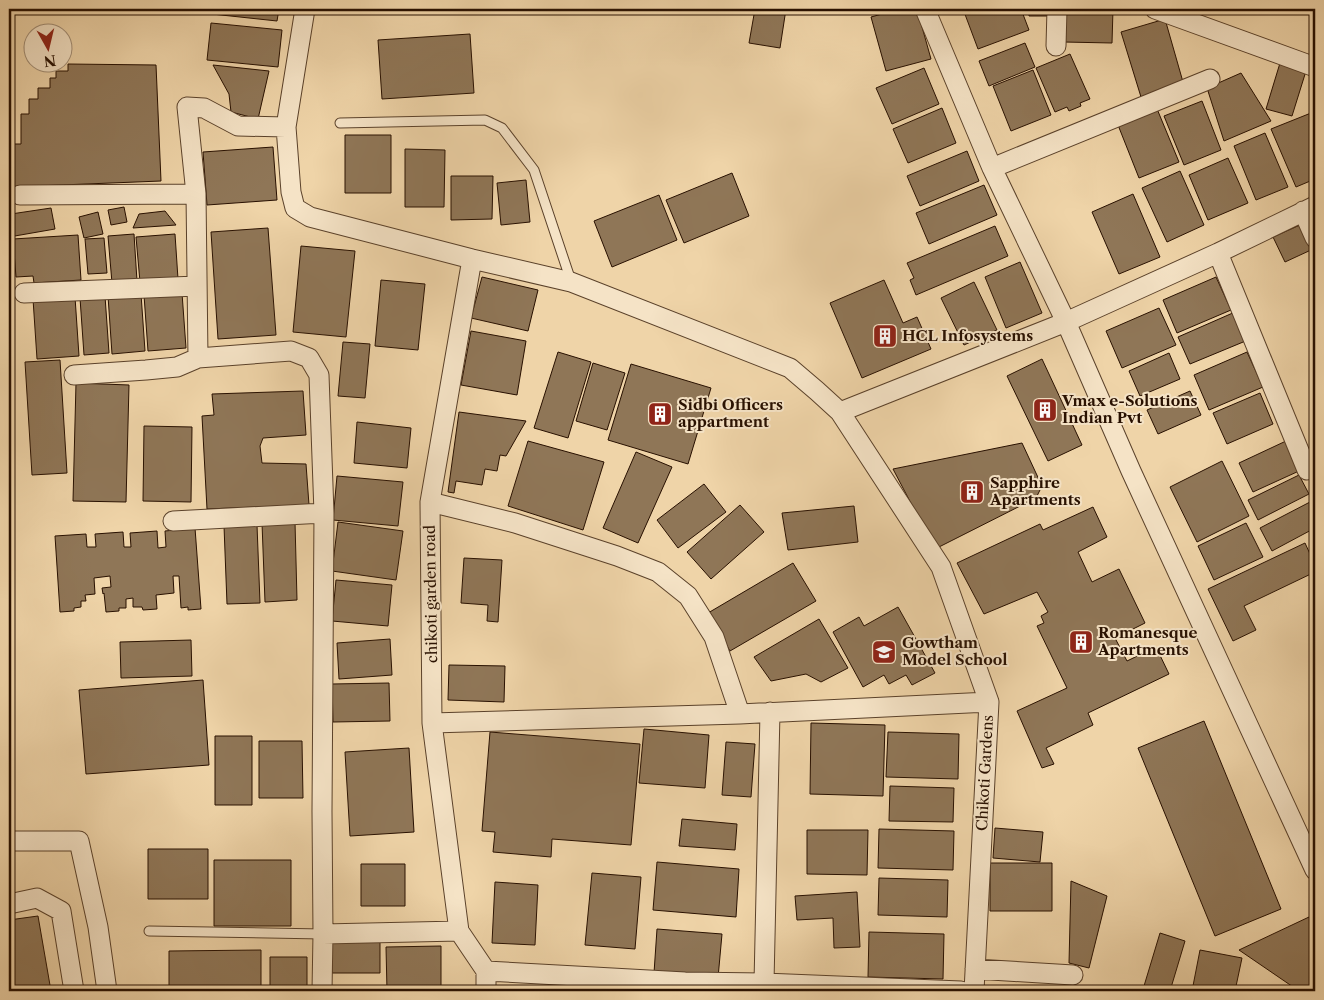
<svg xmlns="http://www.w3.org/2000/svg" width="1324" height="1000" font-family="'Libre Caslon Text',serif">
<rect width="100%" height="100%" fill="#efd4a8"/>
<filter id="stains"><feTurbulence type="fractalNoise" baseFrequency=".004" numOctaves="4"/><feColorMatrix values="0 0 0 0 .2 0 0 0 0 .09 0 0 0 0 .02 0 0 0 .5 -.17"/></filter>
<radialGradient id="worn" r=".72"><stop offset=".6" stop-color="#630" stop-opacity="0"/><stop offset="1" stop-color="#630" stop-opacity=".3"/></radialGradient>
<path fill="#8f7657" stroke="#281000" d="M213 9H279L277 21 212 14Z
M755 9H786L780 48 749 43Z
M900 9H917L931 59 886 71 871 17Z
M963 9H1021L1029 30 978 49Z
M1029 9H1055V16H1029Z
M1064 9H1113L1112 43 1064 42Z
M1165 19 1183 82 1141 97 1121 32Z
M211 23 282 30 278 67 207 60Z
M470 34 474 93 382 99 378 40Z
M1025 43 1035 67 989 86 979 61Z
M1070 54 1090 99 1080 103 1081 106 1069 111 1067 107 1055 112 1036 68Z
M1280 63 1306 71 1292 116 1266 109Z
M68 64 156 65 161 181 11 187 10 165H14V144H21V114H29V99H38V88H50V78H56V71H68Z
M213 65 269 71 258 119 231 112 229 94Z
M924 68 939 104 892 124 876 88Z
M1033 70 1051 115 1011 131 993 86Z
M1241 73 1271 121 1224 141 1207 88Z
M1202 101 1221 150 1184 165 1164 116Z
M1155 104 1179 162 1139 178 1116 120Z
M942 108 956 143 908 163 893 129Z
M1311 113 1315 123V179L1296 187 1271 129Z
M1265 133 1288 187 1256 200 1234 146Z
M345 135H391V193H345Z
M273 147 277 200 207 205 203 152Z
M405 149 445 150 444 207H405Z
M967 151 979 181 920 206 907 176Z
M1228 158 1248 203 1208 220 1189 175Z
M1180 171 1204 225 1167 242 1142 188Z
M732 173 749 216 684 243 666 200Z
M451 176H493L492 219 451 220Z
M526 180 530 222 501 225 497 183Z
M984 185 997 215 929 244 916 213Z
M1133 194 1160 257 1119 274 1092 212Z
M659 195 677 240 612 267 594 221Z
M124 207 127 222 111 225 108 210Z
M51 208 55 229 9 237 11 214Z
M165 211 176 225 133 228 139 214Z
M98 212 103 234 84 238 79 217Z
M1300 225 1311 250 1285 262 1273 237Z
M995 226 1008 256 916 295 910 280 914 278 907 263Z
M268 228 276 335 218 339 211 232Z
M134 234 137 281 112 283 108 236Z
M175 234 178 279 140 282 136 237Z
M78 235 81 280 34 283 33 276 16 277 13 239Z
M104 238 107 273 88 274 85 239Z
M301 246 355 251 346 337 293 332Z
M1020 262 1042 313 1006 328 985 277Z
M482 277 538 290 528 331 471 318Z
M1216 277 1231 310 1177 333 1163 300Z
M381 280 425 284 418 350 375 346Z
M884 280 903 323 917 317 931 349 862 378 830 303Z
M974 282 997 330 964 345 941 298Z
M182 293 186 348 148 351 144 295Z
M141 294 145 351 112 354 108 296Z
M105 296 109 353 84 355 80 298Z
M75 297 79 356 37 359 33 299Z
M1159 308 1176 345 1122 368 1106 331Z
M1235 312 1248 340 1190 364 1178 337Z
M471 331 526 341 517 395 461 385Z
M343 342 370 344 365 398 338 396Z
M558 352 591 362 568 438 534 428Z
M1247 352 1263 387 1209 410 1194 375Z
M1169 353 1180 379 1140 396 1129 371Z
M1042 359 1082 445 1048 461 1007 376Z
M60 360 67 473 32 475 25 362Z
M593 363 625 373 607 430 576 421Z
M631 364 711 388 688 464 608 440Z
M76 383 129 385 126 502 73 501Z
M303 391 306 435 263 438 260 446 262 463 306 464 309 505 207 509 202 416 214 415 212 394Z
M1190 391 1201 415 1158 434 1147 410Z
M1260 393 1273 424 1227 444 1213 413Z
M459 412 526 421 506 456 500 455 497 471 485 469 482 485 456 481 454 493 448 492Z
M357 422 411 428 407 468 354 463Z
M144 426 192 427 191 502 143 501Z
M528 441 604 462 583 530 508 506Z
M1286 441 1299 471 1253 492 1239 463Z
M1022 443 1042 486 1036 498 935 549 893 469Z
M636 452 672 467 638 543 603 528Z
M1222 461 1249 516 1197 542 1170 487Z
M1299 475 1309 494 1258 520 1248 500Z
M337 476 403 482 398 526 333 520Z
M704 484 726 512 678 548 657 520Z
M1310 502 1315 512V528L1272 551 1260 528Z
M740 505 764 532 711 579 687 552Z
M854 506 858 542 788 550 782 513Z
M1093 507 1107 537 1078 552 1092 582 1119 569 1145 623 1115 638 1127 661 1156 647 1169 674 1088 713 1093 725 1046 748 1054 764 1042 768 1017 711 1067 688 1037 626 1044 623 1041 616 1048 612 1037 592 984 614 957 563 1040 524 1043 530Z
M295 522 297 600 265 602 262 523Z
M338 522 403 531 396 580 332 571Z
M1246 523 1263 557 1214 580 1198 546Z
M257 525 260 603 227 604 224 526Z
M195 528 201 609 188 610V607L181 608 179 576H173L174 593 156 595 157 609 143 610 142 607H133V598L126 599V608H119V611L106 612 104 593 103 594 102 588 111 587 110 576 94 578 95 594 85 595 86 601H81V607L74 608V611L60 612 55 536 86 534 87 547H96L95 534 123 532 124 547H131L130 533 157 531 158 548 166 547 165 531Z
M1305 543 1315 565V572L1244 606 1256 630 1233 641 1208 589Z
M464 558 502 560 498 622 487 621 488 605 461 603Z
M793 563 816 601 730 651 708 613Z
M336 580 392 585 388 626 332 621Z
M898 607 935 673 912 685 906 675 889 684 884 675 863 687 833 632 859 617 864 626Z
M819 619 848 668 821 682 806 674 771 681 754 657Z
M390 639 392 675 339 679 337 643Z
M191 640 192 676 121 678 120 642Z
M449 665 505 666 504 702 448 700Z
M203 680 209 765 86 774 79 690Z
M389 683 390 721 333 722 332 684Z
M1204 721 1281 909 1215 936 1138 748Z
M811 723 885 725 883 796 810 794Z
M644 729 709 735 705 788 639 783Z
M490 732 640 744 631 845 552 839 551 857 493 852 495 832 482 831Z
M888 732 959 734 958 779 886 777Z
M215 736H252V805H215Z
M259 741H302L303 798H259Z
M726 742 755 744 751 797 722 795Z
M409 748 414 832 350 836 345 752Z
M890 786 954 788 953 822 889 821Z
M682 819 737 824 735 850 679 846Z
M995 828 1043 832 1040 862 993 858Z
M879 829 954 831 953 870 878 868Z
M807 830H868L867 875 807 874Z
M148 849H208V899H148Z
M214 860H291V926H214Z
M657 862 739 869 736 917 653 910Z
M990 863H1052V911H990Z
M361 864H405V906H361Z
M592 873 641 877 635 949 585 945Z
M879 878 948 880 947 917 878 915Z
M1071 881 1107 896 1089 968 1069 963Z
M495 882 538 885 535 945 492 943Z
M857 892 860 947 834 948 833 918 797 920 795 896Z
M38 916 51 991H9V920Z
M1309 917 1315 933V991H1299L1239 950Z
M657 929 722 934 718 978 654 973Z
M869 932 944 934 943 979 868 977Z
M1160 933 1185 941 1170 991H1160L1144 986Z
M380 942V973H332V943Z
M441 946V991H387L386 947Z
M261 950V991H169V951Z
M1200 950 1242 958 1235 991H1192Z
M270 957H307V991H270Z
M1270 986 1280 991H1257L1256 988Z
M1089 989H1128V991H1089Z"/>
<g fill="none" stroke-linecap="round" stroke-linejoin="round">
<defs>
<path id="service" d="M340 123 485 120 502 128 534 170 571 281
M149 931 323 934"/>
<path id="minor" d="M305 9 286 127 291 192 295 208 310 217 472 259 571 282 790 368 817 391 840 412 941 567 989 702 974 991
M925 9 992 168 1066 322 1131 471 1315 870
M1155 9 1315 67
M1056 46 1057 9
M992 168 1210 79
M20 195 196 194
M1303 211 1315 238
M1218 253 1307 470
M24 293 197 286
M198 358 196 194 187 107 204 108 238 126 286 127
M74 375 146 370 177 367 198 358 291 351 309 358 319 375 324 513 322 812 323 934 322 991
M840 412 1066 322 1218 253 1315 206
M430 502 515 523 617 556 658 572 688 596 714 637 740 714
M173 521 324 513
M432 723 740 714 989 702
M9 841H79L98 927 107 991
M9 904 37 898 61 911 74 991
M459 931 432 723 430 502 472 259
M323 934 459 931 486 971 685 982 764 983 961 991
M975 969 1073 975
M764 983 770 712
M486 991V971"/>
</defs>
<use href="#service" stroke="#5a412a" stroke-width="11"/>
<use href="#minor" stroke="#5a412a" stroke-width="21"/>
<use href="#service" stroke="#f5e3c6" stroke-width="9"/>
<use href="#minor" stroke="#f5e3c6" stroke-width="19"/>
</g>
<defs>
<symbol id="building-square" viewBox="-11 -11 22 22"><rect x="-9" y="-9" width="18" height="18" rx="4" fill="#8f2418" stroke="#f5e3c6"/><path d="M-4-6H4V6H1V3H-1V6H-4ZM-2.5-4.3h1.7v1.8h-1.7ZM.8-4.3h1.7v1.8H.8ZM-2.5-1h1.7V.8h-1.7ZM.8-1h1.7V.8H.8Z" fill="#fff"/></symbol>
<symbol id="school-square" viewBox="-11 -11 22 22"><rect x="-9" y="-9" width="18" height="18" rx="4" fill="#8f2418" stroke="#f5e3c6"/><path d="M0-5L7-2L0 1L-7-2ZM-4 1L0 2.5L4 1V4Q0 6-4 4Z" fill="#fff"/></symbol>
</defs>
<g fill-rule="evenodd">
<use href="#building-square" x="871" y="322" width="28" height="28"/>
<use href="#building-square" x="1031" y="396" width="28" height="28"/>
<use href="#building-square" x="646" y="400" width="28" height="28"/>
<use href="#building-square" x="958" y="478" width="28" height="28"/>
<use href="#building-square" x="1067" y="628" width="28" height="28"/>
<use href="#school-square" x="870" y="638" width="28" height="28"/>
</g>
<g text-anchor="middle" stroke-width="4" stroke-linejoin="round" paint-order="stroke">
<g font-size="15" font-weight="bold" fill="#281000" stroke="#f5e3c6" text-anchor="start">
<text x="902" y="341">HCL Infosystems</text>
<text x="1062" y="406">Vmax e-Solutions<tspan x="1062" dy="17">Indian Pvt</tspan></text>
<text x="678" y="410">Sidbi Officers<tspan x="678" dy="17">appartment</tspan></text>
<text x="990" y="488">Sapphire<tspan x="990" dy="17">Apartments</tspan></text>
<text x="1098" y="638">Romanesque<tspan x="1098" dy="17">Apartments</tspan></text>
<text x="902" y="648">Gowtham<tspan x="902" dy="17">Model School</tspan></text>
</g>
<g font-size="15" fill="#281000" stroke="#f5e3c6">
<text transform="translate(431 594) rotate(-91)" y="5">chikoti garden road</text>
<text transform="translate(985 773) rotate(-87)" y="5">Chikoti Gardens</text>
</g>
</g>
<rect width="1324" height="1000" fill="none" stroke="#efd4a8" stroke-width="30"/>
<rect x="10" y="10" width="1304" height="980" fill="none" stroke="#281000" stroke-width="2.5"/>
<rect x="15" y="15" width="1294" height="970" fill="none" stroke="#281000"/>
<g transform="translate(48 48) rotate(172)"><circle r="24" fill="#f5e3c6" stroke="#a38f77"/>
<path d="M0-4L9 19L0 12L-9 19Z" fill="#8f2418"/>
<text y="-8" font-size="14" font-weight="bold" text-anchor="middle" fill="#281000">N</text>
</g>
<rect width="100%" height="100%" filter="url(#stains)"/>
<rect width="100%" height="100%" fill="url(#worn)"/>
</svg>
